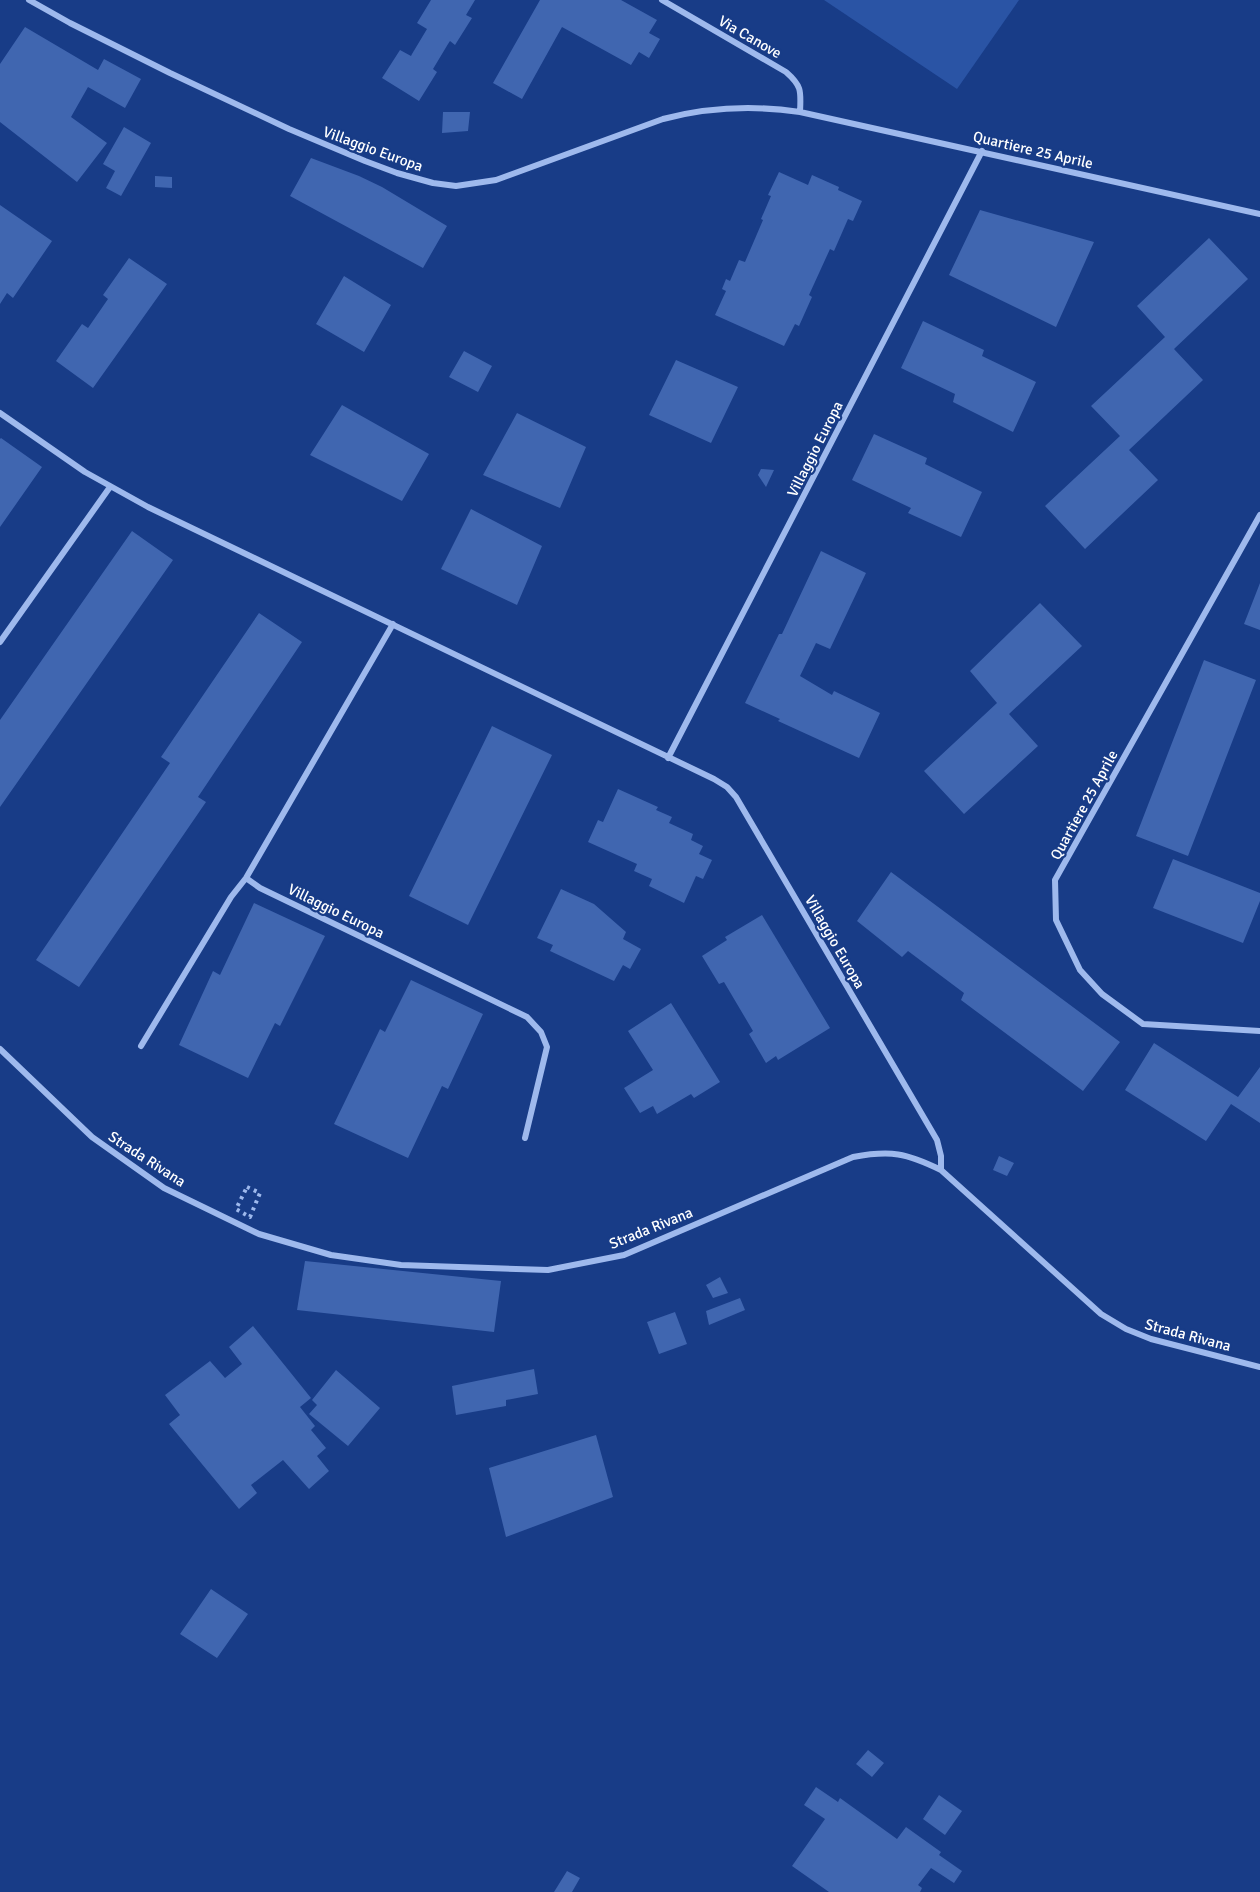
<svg xmlns="http://www.w3.org/2000/svg" width="1260" height="1892" font-family="Signika,sans-serif">
<rect width="100%" height="100%" fill="#183c87"/>
<path fill="#2a54a5" d="M824 0H1019L957 89Z"/>
<path fill="#4066b0" d="M431 0H475L466 15 472 18 455 45 450 41 448 44 433 69 437 72 419 101 382 78 400 50 411 56 412 54 427 29 417 23Z
M540 0H621L657 20 649 33 660 39 649 58 639 52 631 65 562 27 522 99 493 83Z
M25 27 98 70 104 59 141 79 125 108 88 87 71 117 107 143 77 182 0 122V64Z
M443 112H470L468 131 442 133Z
M124 127 151 143 121 196 106 188 115 171 103 164Z
M311 158 359 176 382 187 447 226 423 268 290 196Z
M779 172 808 185 812 175 839 187 838 190 862 201 853 221 848 219 834 251 830 249 809 295 812 297 799 326 795 324 784 346 715 315 726 291 722 289 726 279 730 281 739 260 745 262 763 220 761 219 771 196 768 195Z
M155 176 172 177V188L155 187Z
M0 205 52 241 13 298 7 293 0 304Z
M980 210 1094 242 1056 327 949 275Z
M1209 238 1248 279 1174 349 1203 380 1129 450 1158 480 1085 549 1045 506 1120 436 1091 406 1165 337 1137 306Z
M129 258 167 284 93 388 56 361 82 324 88 328 108 299 103 295Z
M344 276 391 305 364 352 316 324Z
M923 321 984 350 982 356 1036 382 1013 432 953 402 955 394 901 368Z
M464 351 492 366 478 392 449 377Z
M676 360 738 387 711 443 649 415Z
M342 405 429 454 402 501 310 455Z
M517 413 586 447 560 508 483 475Z
M874 434 927 458 925 464 982 492 961 537 908 513 911 508 852 480Z
M1 438 42 467 0 527V439Z
M761 469 774 470 766 487 758 475Z
M471 509 542 546 517 605 441 569Z
M132 531 173 560 0 807V720Z
M821 551 866 573 830 649 816 643 800 676 832 695 834 691 880 713 859 758 778 721 780 719 745 703 779 634H782Z
M1260 583V630L1244 624Z
M1040 603 1082 646 1009 714 1038 746 964 814 924 771 997 703 970 671Z
M259 613 302 642 198 797 206 802 79 987 36 960 170 763 161 757Z
M1204 660 1256 680 1188 856 1136 836Z
M492 726 552 755 468 925 409 896Z
M618 789 658 807 656 810 672 817 669 823 693 834 691 840 703 846 699 854 712 860 703 879 696 876 684 903 649 886 652 879 634 871 637 864 588 842 598 820 603 822Z
M1173 859 1260 893V901L1243 943 1153 908Z
M891 872 1120 1042 1083 1091 961 1000 964 993 908 951 902 957 857 921Z
M561 889 594 904 626 932 623 939 641 949 630 969 623 965 614 981 550 951 553 945 537 938Z
M254 903 325 936 280 1026 275 1023 248 1078 179 1045 213 971 220 975Z
M762 915 830 1028 778 1060 776 1056 766 1063 749 1034 753 1031 724 982 719 984 702 956 727 940 725 937Z
M411 980 483 1014 448 1089 442 1086 408 1158 334 1124 380 1029 385 1032Z
M671 1003 720 1082 694 1098 691 1094 657 1114 653 1106 640 1113 624 1088 653 1070 628 1031Z
M1154 1043 1238 1097 1260 1067V1123L1231 1104 1206 1141 1125 1090Z
M999 1156 1014 1163 1007 1176 993 1170Z
M305 1261 501 1281 494 1332 297 1310Z
M720 1277 728 1293 713 1298 706 1285Z
M740 1298 745 1310 709 1325 706 1311Z
M675 1312 687 1344 659 1354 647 1322Z
M253 1326 311 1398 300 1407 315 1426 311 1430 326 1448 317 1456 329 1471 309 1489 283 1460 251 1485 257 1493 239 1509 169 1424 180 1415 165 1395 210 1361 225 1378 242 1364 229 1347Z
M534 1369 538 1394 506 1400V1406L456 1415 452 1386Z
M336 1370 380 1408 348 1446 309 1414 317 1405 312 1400Z
M596 1435 613 1497 506 1537 489 1468Z
M211 1589 248 1614 217 1658 180 1634Z
M868 1750 884 1763 872 1777 856 1764Z
M816 1787 838 1802 840 1798 897 1839 906 1827 941 1852 939 1855 962 1871 954 1883 931 1868 918 1885 922 1888 920 1892H829L792 1866 825 1819 804 1805Z
M939 1795 962 1811 945 1835 923 1819Z
M567 1871 580 1878 572 1892H554Z"/>
<g fill="none" stroke-linecap="round" stroke-linejoin="round">
<path stroke="#9eb9ed" stroke-width="4" stroke-dasharray="3 4.5" stroke-linecap="butt" d="M247 1187 260 1193 250 1217 236 1209Z"/>
<path stroke="#9eb9ed" stroke-width="6" d="M29 0 70 23 170 73 289 129 365 161 397 173 433 183 456 186 496 180 663 119C709 107 753 105 800 112L1260 214
M662 0 786 72C802 86 801 91 800 112
M0 413 85 472 148 507 714 779 727 787 736 797 937 1140 941 1156V1170
M1260 515 1055 880 1056 920 1080 970 1102 994 1143 1024 1260 1031
M0 642 110 487
M668 758 982 151
M246 878 260 888 527 1017 541 1032 547 1047 525 1138
M141 1046 231 897 246 878 393 624
M0 1049 92 1137 164 1188 259 1234 331 1255 401 1265 548 1270 624 1255 853 1157C891 1150 906 1153 941 1170L1101 1314 1126 1329 1151 1339 1260 1367"/>
</g>
<g text-anchor="middle" stroke-width="4.5" stroke-linejoin="round" paint-order="stroke">
<g font-size="15" fill="#fff" stroke="#183c87">
<text transform="translate(750 37) rotate(30)" y="5">Via Canove</text>
<text transform="translate(373 149) rotate(20)" y="5">Villaggio Europa</text>
<text transform="translate(1033 150) rotate(13)" y="5">Quartiere 25 Aprile</text>
<text transform="translate(815 449) rotate(-63)" y="5">Villaggio Europa</text>
<text transform="translate(1084 805) rotate(-61)" y="5">Quartiere 25 Aprile</text>
<text transform="translate(336 911) rotate(26)" y="5">Villaggio Europa</text>
<text transform="translate(835 942) rotate(60)" y="5">Villaggio Europa</text>
<text transform="translate(147 1159) rotate(33)" y="5">Strada Rivana</text>
<text transform="translate(651 1228) rotate(-22)" y="5">Strada Rivana</text>
<text transform="translate(1188 1335) rotate(15)" y="5">Strada Rivana</text>
</g>
</g>
</svg>
